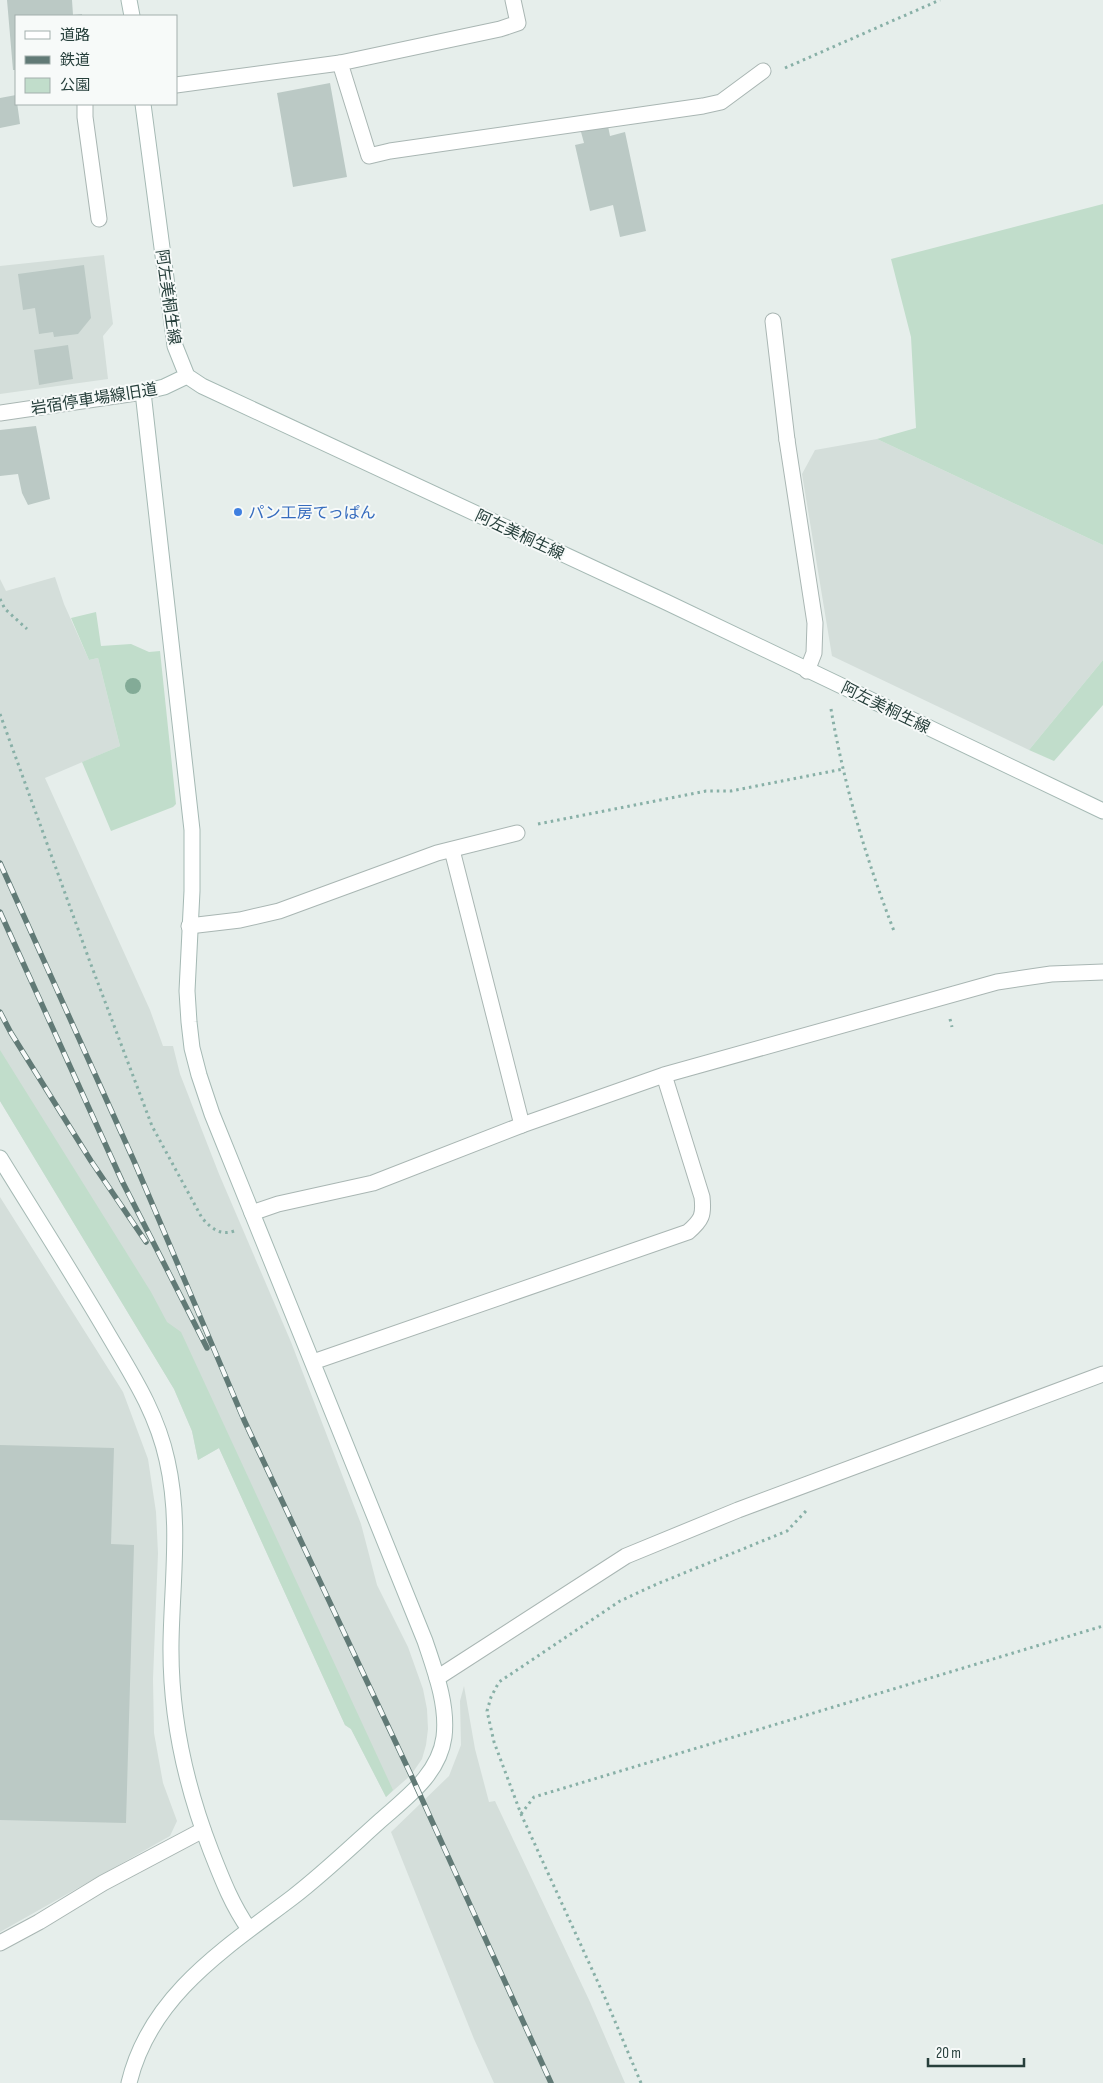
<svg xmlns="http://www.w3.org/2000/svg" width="1103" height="2083" font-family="'Sofia Sans Condensed','Noto Sans JP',sans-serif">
<rect width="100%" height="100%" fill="#e6eeeb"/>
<path fill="#d4deda" d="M104 255 113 324 103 336 108 379 0 394V266Z
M877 439 1103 545V660L1029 750 832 656 802 474 815 450Z
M55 577 64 604 89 660 98 658 120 746 45 778 150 1010 163 1046H173L180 1074 219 1174 291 1342 361 1524 377 1585 408 1647 423 1689 427 1709 428 1729 426 1745 422 1759 411 1775 386 1797 351 1729 345 1725 219 1448 198 1460 192 1431 174 1389 0 1101V579L6 591Z
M0 1197 123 1392 148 1459 156 1512 158 1553 153 1679 154 1733 163 1783 177 1821 170 1836 0 1932Z
M464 1686 475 1749 489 1802 495 1801 590 2002 625 2083H494L474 2039 391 1832 449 1776 461 1745 460 1701Z"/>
<path fill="#c1ddcb" d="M1103 204V545L877 439 916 428 911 337 891 259Z
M96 612 101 646 131 644 149 652 160 651 176 804 173 807 111 831 82 762 120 746 98 658 89 660 71 618Z
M1103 660V705L1054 761 1029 750Z
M0 1050 151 1292 167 1322 181 1332 393 1790 386 1797 351 1729 345 1725 219 1448 198 1460 192 1431 174 1389 0 1101Z"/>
<path fill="#bbc9c5" d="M7 0H72L73 15 82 14V16H16V70H13Z
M330 83 347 177 293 187 277 93Z
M16 95 20 124 0 128V98Z
M608 126 610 136 625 132 646 231 620 237 613 205 590 211 575 145 584 143 581 132Z
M84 265 91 318 78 334 54 337 53 332 39 334 35 308 23 310 18 274Z
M68 345 73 379 39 385 34 350Z
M36 426 50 499 28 505 22 493 18 474 0 476V430Z
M0 1445 114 1448 111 1544 134 1545 126 1823 0 1820Z"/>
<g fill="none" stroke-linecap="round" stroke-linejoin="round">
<defs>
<path id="lane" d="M513 0 518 23 500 29 340 63 369 156 390 151 703 106 721 102 763 71
M85 104V117L99 219
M773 321 787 440
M452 850 522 1125
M189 926 240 920 279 911 437 853 517 833
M0 1943 39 1922 103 1883 203 1830"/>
<path id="street" d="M176 85 340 63
M0 413 143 392
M787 440 815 623 814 653 807 671
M252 1213 278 1204 373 1183 522 1125 664 1075 997 982 1051 974 1103 972
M313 1362 688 1232C702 1220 704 1215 702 1197L664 1075
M437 1678 626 1556 738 1510 1103 1374"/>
<path id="secondary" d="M129 0 132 16
M143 104 175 346 187 376 202 386 666 602 1103 811
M0 1158C35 1215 71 1271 105 1329 130 1372 156 1410 167 1460 181 1521 172 1581 171 1643 170 1715 185 1784 211 1851 222 1879 232 1905 249 1929
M129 2083C150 1995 226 1948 293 1897 324 1873 352 1846 381 1820 407 1797 439 1774 444 1737 448 1705 435 1671 425 1641L212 1114 199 1075 192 1048 189 1022 187 991 192 891V830L143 392 164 387 187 376"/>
</defs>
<use href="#lane" stroke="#a9b6b3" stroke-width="17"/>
<use href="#street" stroke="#a9b6b3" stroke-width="17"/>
<use href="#secondary" stroke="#a5b9b4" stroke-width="17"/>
<path stroke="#88b0a7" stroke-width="3" stroke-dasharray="2.5 4" stroke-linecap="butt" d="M785 68 940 0
M0 599 5 609 27 629
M831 709C844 785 866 859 894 931
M0 714 90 962 152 1126 202 1218C211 1228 220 1236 234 1231
M538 824 706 791H731L843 769
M950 1019 952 1027
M521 1814 534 1797 1103 1626
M641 2083 606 2000 521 1814 494 1742 487 1711 491 1697 499 1682 620 1601 657 1584 787 1531 806 1511"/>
<use href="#lane" stroke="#fff" stroke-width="15"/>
<use href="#street" stroke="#fff" stroke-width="15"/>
<use href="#secondary" stroke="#fff" stroke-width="15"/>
<defs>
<path id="rail" d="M0 863 134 1161 244 1420 411 1775 551 2083
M0 912 122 1181 207 1348
M0 1012 11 1033 91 1161 146 1242"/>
</defs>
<use href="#rail" stroke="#617a76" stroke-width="5.5"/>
<use href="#rail" stroke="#f7faf9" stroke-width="4" stroke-dasharray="11" stroke-linecap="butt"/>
</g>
<circle fill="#83ab97" cx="133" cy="686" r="8"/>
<circle fill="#3f7fe0" stroke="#f7faf9" stroke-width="2" cx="238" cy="512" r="5"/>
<g text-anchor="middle" stroke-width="4" stroke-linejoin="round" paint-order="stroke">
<g font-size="16" fill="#263f3b" stroke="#f7faf9">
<text transform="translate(169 297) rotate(82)" y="6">阿左美桐生線</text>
<text transform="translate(94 398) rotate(-9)" y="6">岩宿停車場線旧道</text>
<text transform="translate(520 534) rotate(25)" y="6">阿左美桐生線</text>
<text transform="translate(886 707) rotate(26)" y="6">阿左美桐生線</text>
</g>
<g font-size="16" fill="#366cbe" stroke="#f7faf9" text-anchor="start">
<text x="248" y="518">パン工房てっぱん</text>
</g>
</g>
<rect x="15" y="15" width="162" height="90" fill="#f7faf9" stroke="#a3afad"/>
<rect x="25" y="31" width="25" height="8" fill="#ffffff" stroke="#a3afad"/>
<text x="60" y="40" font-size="15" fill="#263f3b">道路</text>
<rect x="25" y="56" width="25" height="8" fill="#617a76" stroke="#a3afad"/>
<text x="60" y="65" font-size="15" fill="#263f3b">鉄道</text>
<rect x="25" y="78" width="25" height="15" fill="#c1ddcb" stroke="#a3afad"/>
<text x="60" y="90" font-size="15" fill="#263f3b">公園</text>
<path d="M928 2058v8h96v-8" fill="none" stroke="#263f3b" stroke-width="2.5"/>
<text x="936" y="2058" font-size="15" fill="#263f3b" stroke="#f7faf9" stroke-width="4" paint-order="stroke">20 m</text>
</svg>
